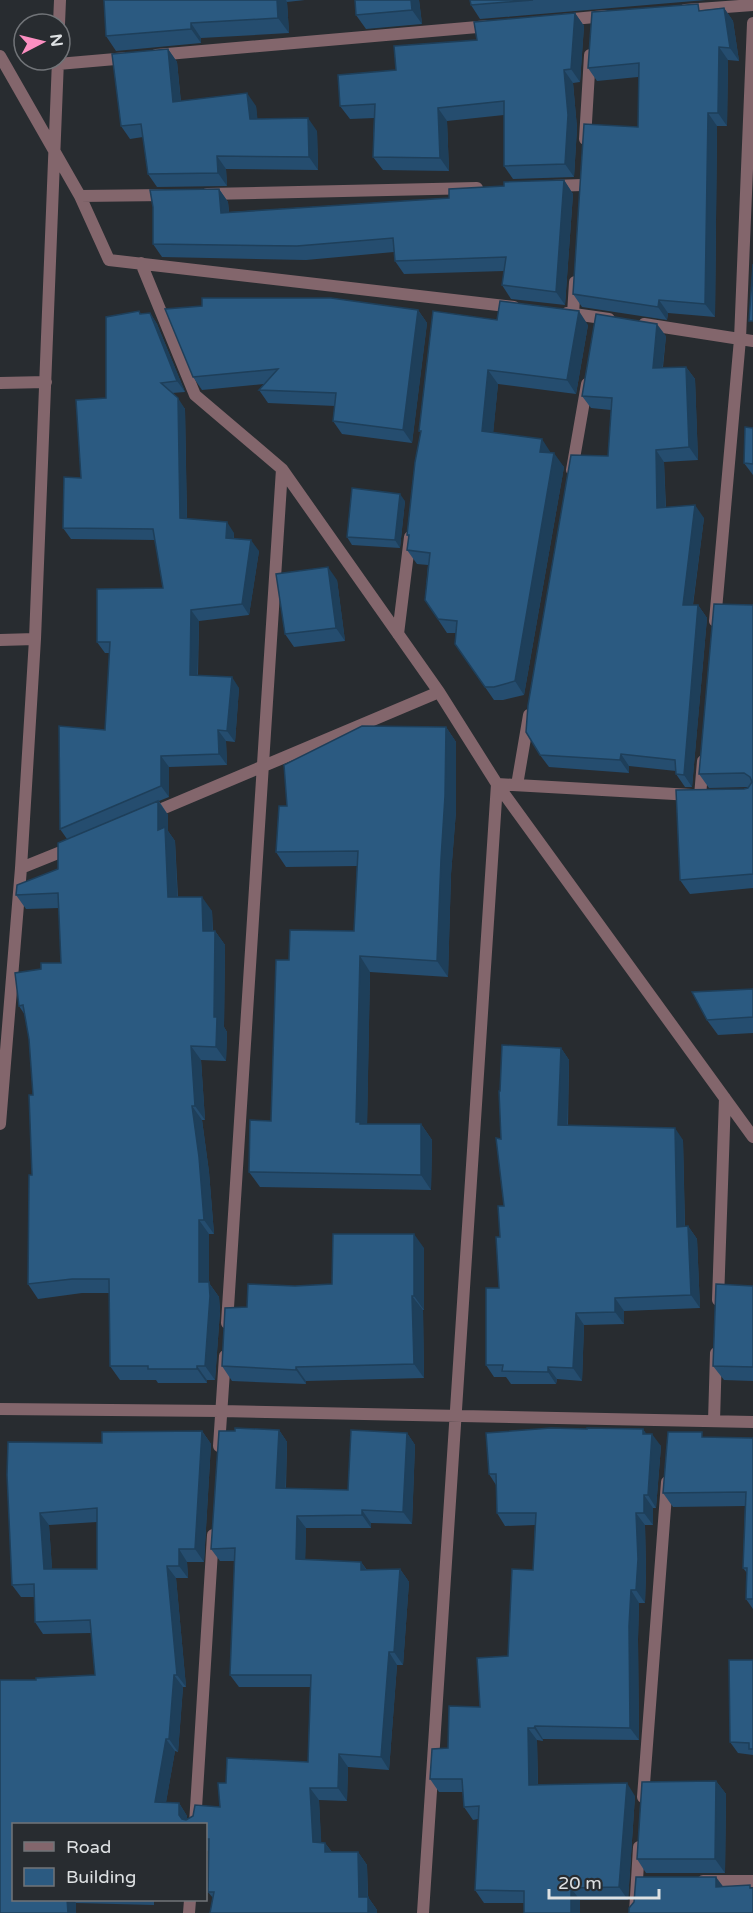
<svg xmlns="http://www.w3.org/2000/svg" width="753" height="1913" font-family="'Varela Round',sans-serif">
<rect width="100%" height="100%" fill="#282c30"/>
<g fill="none" stroke-linecap="round" stroke-linejoin="round">
<path stroke="#83666c" stroke-width="12" d="M685 10 753 5
M563 20 605 16
M59 24 60 0
M156 55 489 26
M0 56 80 196 109 260 514 307
M58 64 127 58
M585 139 590 55
M552 186 582 185
M207 194 477 188
M80 196 166 195
M141 263 195 395 282 469 439 692 497 784 753 1137
M567 313 609 319
M573 314 575 282
M644 324 753 341
M0 383 46 382
M572 470 587 384
M715 621 740 339 753 23
M398 634 410 537
M0 640 35 639
M517 785 529 715
M700 796 703 761
M150 814 439 692
M21 868 73 847
M0 1124 21 868 35 639 58 60
M718 1300 725 1098
M227 1323 282 469
M0 1409 221 1411 753 1422
M714 1421 716 1353
M219 1446 225 1356
M643 1797 667 1482
M195 1824 213 1535
M703 1881H753
M189 1913 190 1900
M423 1913 497 784 692 795
M635 1913 639 1847"/>
</g>
<path fill="#254d6f" fill-rule="evenodd" d="M104 0H305L287 2 289 33 201 38V43L116 51 106 36Z
M355 0H419L422 24 366 29 356 15Z
M470 0H706L480 19 471 5Z
M724 8 733 21 739 61 728 60 727 126H717L715 317 668 313 667 320 582 307 573 294 638 127V77L597 81 588 68 703 10Z
M575 13 584 26 580 82 573 83 577 128 574 177 513 179 504 166V115L447 121 449 171 383 170 373 157 374 118 350 119 340 106 396 70 477 40Z
M168 49 177 62 181 102 256 106 257 119 317 131 318 170 226 169 227 186 157 187 148 174 143 137 130 139 121 126Z
M564 180 573 194 565 305 511 299 502 285 504 271 404 274 395 261 394 252 306 260 162 257 153 244V207L219 189 228 202 229 212 449 198 504 186Z
M418 310 427 323 412 443 342 434 333 421 335 406 268 403 259 390 264 384 202 390 193 377Z
M139 311 141 314 150 313 157 324 185 392 172 393 185 409 187 519 234 533V538L259 551 249 615 199 621 198 675 239 688 235 742 226 741 227 765 169 767V797L159 801 168 815V831L175 841 178 897 212 911 213 931H215L225 945 224 1027 227 1032 226 1061 201 1060 205 1120H202L209 1172 214 1234H209V1283L219 1297 220 1311 215 1380H207V1383H158L156 1380H120L110 1366 109 1293H82L38 1299 28 1284 32 1175 33 1095 29 1039 25 1015 19 1006 41 969 61 963 59 908 26 909 16 895 58 869 67 839 60 829 105 730 110 653H105L97 642 163 588 155 540 71 539 63 528 81 478 106 398Z
M497 320 588 325 576 394 498 384 493 433 551 453 564 467 524 695 503 700H494L455 644 456 633H447L425 600 428 565 417 564 407 550 409 538 407 535 421 433 419 431Z
M666 336 663 367H686L695 379 698 460 664 462 666 508 704 518 693 605H698L707 618 692 787H685L676 774V771L629 766V773L549 767 540 755 608 456 611 410 591 408 582 396Z
M753 428V475L744 463Z
M405 501 400 548 352 545 347 537Z
M337 580 345 641 294 647 285 634Z
M753 605V888L690 894 680 880 744 789 749 787 709 788 699 774Z
M446 727 456 742V811L451 874 448 977 370 972 367 1124H421L432 1140 431 1190 260 1187 249 1172 271 1121 289 960 354 931 357 866 286 867 276 852 287 806Z
M753 989V1033L718 1035 707 1020Z
M561 1048 569 1060 568 1126 683 1140 685 1226H688L697 1239 700 1308 624 1311V1324L584 1325 582 1381 557 1379 556 1384H511L506 1377H494L486 1365 499 1288 500 1237 504 1206 500 1091Z
M424 1248V1310H423L424 1378 306 1381V1384L232 1381 222 1366 247 1307 295 1286 332 1284Z
M753 1286V1381L724 1380 713 1366Z
M235 1428 279 1430 287 1442 286 1488 348 1490 351 1430 407 1433 415 1445 412 1524 371 1523V1528H306L305 1559 361 1562 367 1570 400 1569 409 1582 403 1665H397L389 1770 348 1767 347 1801 319 1800 321 1843H325L332 1852H358L367 1865 368 1897 377 1910V1913H210L213 1898 208 1892V1851L206 1850V1824H14V1899H154V1905L76 1903V1913H0V1680H36V1678L95 1675 91 1633 43 1634 35 1622 34 1597H21L12 1585 7 1475 8 1442 102 1443V1432L202 1431 211 1444 204 1562H187L188 1578H176L186 1687H183L178 1752 175 1751 166 1802 179 1803 187 1816V1819L193 1816 195 1805 220 1807 218 1783H226L227 1758 308 1762 310 1687H239L230 1675 235 1561H220L211 1549 219 1431H235ZM97 1522V1569H52L49 1525Z
M587 1429H643L646 1434 661 1446 656 1508H653V1525H645L646 1571 645 1603H639L638 1639 639 1740 543 1739V1741L537 1740 538 1784 635 1796 628 1900H580V1913H524V1903H484L475 1890 478 1819 473 1820 464 1807 463 1792H439L430 1779 448 1748 480 1707 508 1656 533 1570 535 1525 505 1526 497 1513 496 1485 489 1474Z
M705 1437 753 1438V1609L746 1599 747 1573 743 1568 745 1506 673 1507 663 1493Z
M753 1660V1755L738 1753 730 1742Z
M716 1781 726 1794 725 1873H646L637 1859Z"/>
<path fill="#1e3f5a" d="M277 0H286L287 2 289 33 278 18Z
M411 0H419L422 24 412 10Z
M724 8 733 21 739 61 730 48Z
M575 13 584 26 580 82 571 69Z
M191 23 201 38V43L191 29Z
M719 47 728 60 727 126 718 113Z
M168 49 177 62 182 115 173 102Z
M564 70 573 83 577 128 574 177 565 164Z
M247 93 256 106 259 131 250 119Z
M438 108 447 121 449 171 440 158Z
M708 113 717 126 715 317 705 304Z
M308 118 317 131 318 170 309 157Z
M217 156 226 169 227 186 218 173Z
M564 180 573 194 565 305 556 292Z
M219 189 228 202 230 226 221 213Z
M659 300 668 313 667 320 658 307Z
M418 310 427 323 412 443 403 430Z
M579 311 588 325 576 394 567 380Z
M150 313 157 324 185 392 177 381Z
M657 324 666 336 661 380 653 368Z
M686 367 695 379 698 460 689 447Z
M488 370 498 384 492 445 482 431Z
M178 398 185 409 187 529 180 518Z
M542 439 551 453 540 452Z
M656 450 664 462 666 521 657 508Z
M554 453 564 467 524 695 515 681Z
M400 494 405 501 400 548 395 540Z
M695 505 704 518 691 618 683 605Z
M227 522 234 533 233 548 226 538Z
M251 540 259 551 249 615 242 604Z
M328 567 337 580 345 641 336 628Z
M698 605 707 618 692 787 684 775Z
M191 610 199 621 197 686 190 675Z
M232 677 239 688 235 742 227 731Z
M446 727 456 742V811L451 874 448 977 437 961Z
M218 730 226 741 227 765 219 754Z
M621 754 629 766V773L620 760Z
M161 756 169 767V797L161 786Z
M158 801 168 815V831L175 841 178 912 168 897 158 830Z
M202 897 212 911 213 945 203 931Z
M215 931 225 945 224 1027 227 1032 226 1061 216 1047 214 1017Z
M360 956 370 972 367 1132 356 1122Z
M191 1046 201 1060 205 1120 195 1106Z
M561 1048 569 1060 567 1138 558 1125Z
M192 1106 202 1120 209 1172 214 1234 204 1220Z
M421 1124 432 1140 431 1190 421 1175Z
M675 1128 683 1140 685 1239 677 1227Z
M199 1220 209 1234V1283L219 1297 220 1311 215 1380 205 1366 199 1282Z
M688 1226 697 1239 700 1308 691 1295Z
M414 1234 424 1248V1310L414 1296Z
M412 1296 423 1310 424 1378 414 1364Z
M615 1298 624 1311V1324L615 1312Z
M576 1313 584 1325 582 1381 573 1368Z
M197 1366 207 1380V1383L197 1369Z
M296 1367 306 1381V1384L296 1370Z
M548 1367 557 1379 556 1384 548 1372Z
M643 1429 651 1441 652 1434 661 1446 656 1508 648 1495Z
M279 1430 287 1442 285 1501 276 1488Z
M202 1431 211 1444 204 1562 195 1549Z
M407 1433 415 1445 412 1524 403 1512Z
M644 1495 653 1508V1525L644 1513Z
M362 1510 371 1523V1528L362 1515Z
M40 1513 49 1525 53 1582 44 1569Z
M636 1513 645 1525 646 1571 645 1603 636 1590Z
M297 1516 306 1528 305 1572 296 1559Z
M179 1549 187 1562 188 1578 179 1566Z
M361 1562 370 1575 361 1570Z
M167 1566 176 1578 186 1687 177 1675Z
M400 1569 409 1582 403 1665 394 1652Z
M631 1590 639 1603 638 1639 639 1740 630 1728 629 1626Z
M389 1652 397 1665 389 1770 381 1757Z
M174 1675 183 1687 178 1752 169 1739Z
M535 1726 543 1739V1741L534 1728Z
M528 1728 537 1740 538 1797 529 1785Z
M166 1739 175 1751 164 1814 155 1802Z
M339 1754 348 1767 347 1801 338 1788Z
M716 1781 726 1794 725 1873 715 1859Z
M627 1783 635 1796 628 1900 619 1887Z
M310 1788 319 1800 322 1855 313 1842Z
M179 1803 187 1816V1824L179 1815Z
M325 1843 334 1855 325 1852Z
M358 1852 367 1865 368 1910 359 1897Z
M716 1877 725 1889 716 1887Z
M571 1888 580 1900V1913H571Z
M368 1897 377 1910V1913H368Z
M67 1899H73L76 1903V1913H68Z"/>
<path fill="#2b5a81" stroke="#1e3f5a" stroke-width="1.5" fill-rule="evenodd" d="M104 0H277L278 18 191 23V29L106 36Z
M355 0H411L412 10 356 15Z
M470 0H533L471 5Z
M698 4 699 11 724 8 730 48 719 47 718 113H708L705 304 659 300 658 307 573 294 584 124 638 127 639 63 588 68 592 12Z
M575 13 571 69 564 70 568 115 565 164 504 166V101L438 108 440 158 373 157 375 104 340 106 338 75 396 70 394 46 477 40 474 22Z
M168 49 173 102 247 93 250 119 308 118 309 157 217 156 218 173 148 174 141 124 121 126 112 54Z
M564 180 556 292 502 285 506 257 395 261 393 238 297 246 153 244V207L150 190 219 189 221 213 449 198V189L504 186V182Z
M753 264V321H749Z
M202 298H331L418 310 403 430 333 421 336 393 259 390 278 369 193 377 165 309 202 306Z
M500 301 579 311 567 380 488 370 482 431 542 439 540 452 554 453 515 681 494 687H485L455 644 457 621 438 619 425 600 430 553 407 550 409 535H407L415 462 421 431H419L433 311 497 320Z
M139 311 140 314 150 313 177 381 161 383 178 398 180 518 227 522 226 538 251 540 242 604 191 610 190 675 232 677 227 731 218 730 219 754 161 756V786L60 829 59 726 105 730 110 642H97V589L163 588 153 529 63 528 64 477 81 478 76 400 106 398V317Z
M596 314 657 324 653 368 686 367 689 447 656 450 657 508 695 505 683 605H698L684 775 676 774 675 760 621 754 620 760 540 755 526 732 528 705 571 455 608 456 612 398 582 396Z
M745 427 753 428V464L744 463Z
M352 488 400 494 395 540 347 537Z
M328 567 336 628 285 634 276 574Z
M714 604 753 605V874L680 880 676 790 744 789 748 788 752 782 750 777 744 773 699 774Z
M362 726 446 727 445 796 441 859 437 961 360 956 356 1122H360V1124H421V1175L249 1172 250 1120 271 1121 276 960H289L290 930 354 931 358 851 276 852 279 806H287L284 765Z
M158 801V830L165 827 168 897H202L203 931H215L214 1017H217L216 1047 191 1046 195 1106H192L199 1157 204 1220H199V1282H209L210 1296 205 1366H197V1369H148V1366H110L109 1279H72L28 1284 29 1175H32L29 1095H33L29 1039 23 1005 19 1006 15 973 41 969V963H61L58 893 16 895 17 885 58 869V843Z
M753 989V1017L707 1020 692 992Z
M502 1045 561 1048 558 1125 675 1128 677 1227 688 1226 691 1295 615 1298V1312L576 1313 573 1368 548 1367V1372L502 1371 503 1365H486V1288H499L496 1237H500L498 1206H504L496 1138 501 1139 499 1091H500Z
M333 1234H414V1296H412L414 1364 296 1367V1370L222 1366 225 1308 247 1307 248 1284 295 1286 332 1284Z
M716 1284 753 1286V1367L713 1366Z
M235 1428 279 1430 276 1488 348 1490 351 1430 407 1433 403 1512 362 1510V1515L297 1516 296 1559 361 1562V1570L400 1569 394 1652H389L381 1757 339 1754 338 1788H310L313 1842 325 1843V1852H358L359 1897H368V1913H210L214 1892H208L209 1839H206V1824H14V1899H67L68 1913H0V1680H36V1678L95 1675 90 1620 35 1622 34 1584 12 1585 7 1475 8 1442 102 1443V1432L202 1431 195 1549H179V1566H167L177 1675H174L169 1739H166L155 1802 179 1803V1815L182 1819 186 1820 193 1816 195 1805 220 1807 218 1783H226L227 1758 308 1762 311 1675H230L235 1548 211 1549 219 1431H235ZM97 1508V1569H44L40 1513Z
M551 1428 587 1429V1428L643 1429V1434H652L648 1495H644V1513H636L638 1559 636 1590H631L629 1626 630 1728 535 1726 534 1728H528L529 1785 627 1783 619 1887 571 1888V1913H524V1891L475 1890 479 1806 464 1807 462 1779H430L432 1749 448 1748 449 1706 480 1707 477 1658 508 1656 512 1569 533 1570 536 1513H497L496 1474H489L486 1433Z
M668 1432H702V1437L753 1438V1599H746L747 1568H743L746 1492 663 1493Z
M729 1660H753V1749H749V1743L730 1742Z
M716 1781 715 1859H637L642 1782Z
M636 1877H716V1887L750 1885V1888H753V1913H629V1908L634 1902Z"/>
<rect x="12" y="1823" width="195" height="78" fill="#282c30" stroke="#717478" stroke-width="1.5"/>
<rect x="24" y="1842" width="30" height="9" fill="#83666c" stroke="#717478" stroke-width="1.5"/>
<text x="66" y="1853" font-size="18" fill="#dee1e3">Road</text>
<rect x="24" y="1868" width="30" height="18" fill="#2b5a81" stroke="#717478" stroke-width="1.5"/>
<text x="66" y="1883" font-size="18" fill="#dee1e3">Building</text>
<g transform="translate(42 42) rotate(83)"><circle r="28" fill="#282c30" stroke="#717478" stroke-width="1.5"/>
<path d="M0-4.5L10 22L0 15L-10 22Z" fill="#fc8fc1"/>
<text y="-9" font-size="16" font-weight="bold" text-anchor="middle" fill="#dee1e3">N</text>
</g>
<path d="M549 1889v9h110v-9" fill="none" stroke="#dee1e3" stroke-width="3"/>
<text x="558" y="1889" font-size="18" fill="#dee1e3" stroke="#282c30" stroke-width="4.5" paint-order="stroke">20 m</text>
</svg>
